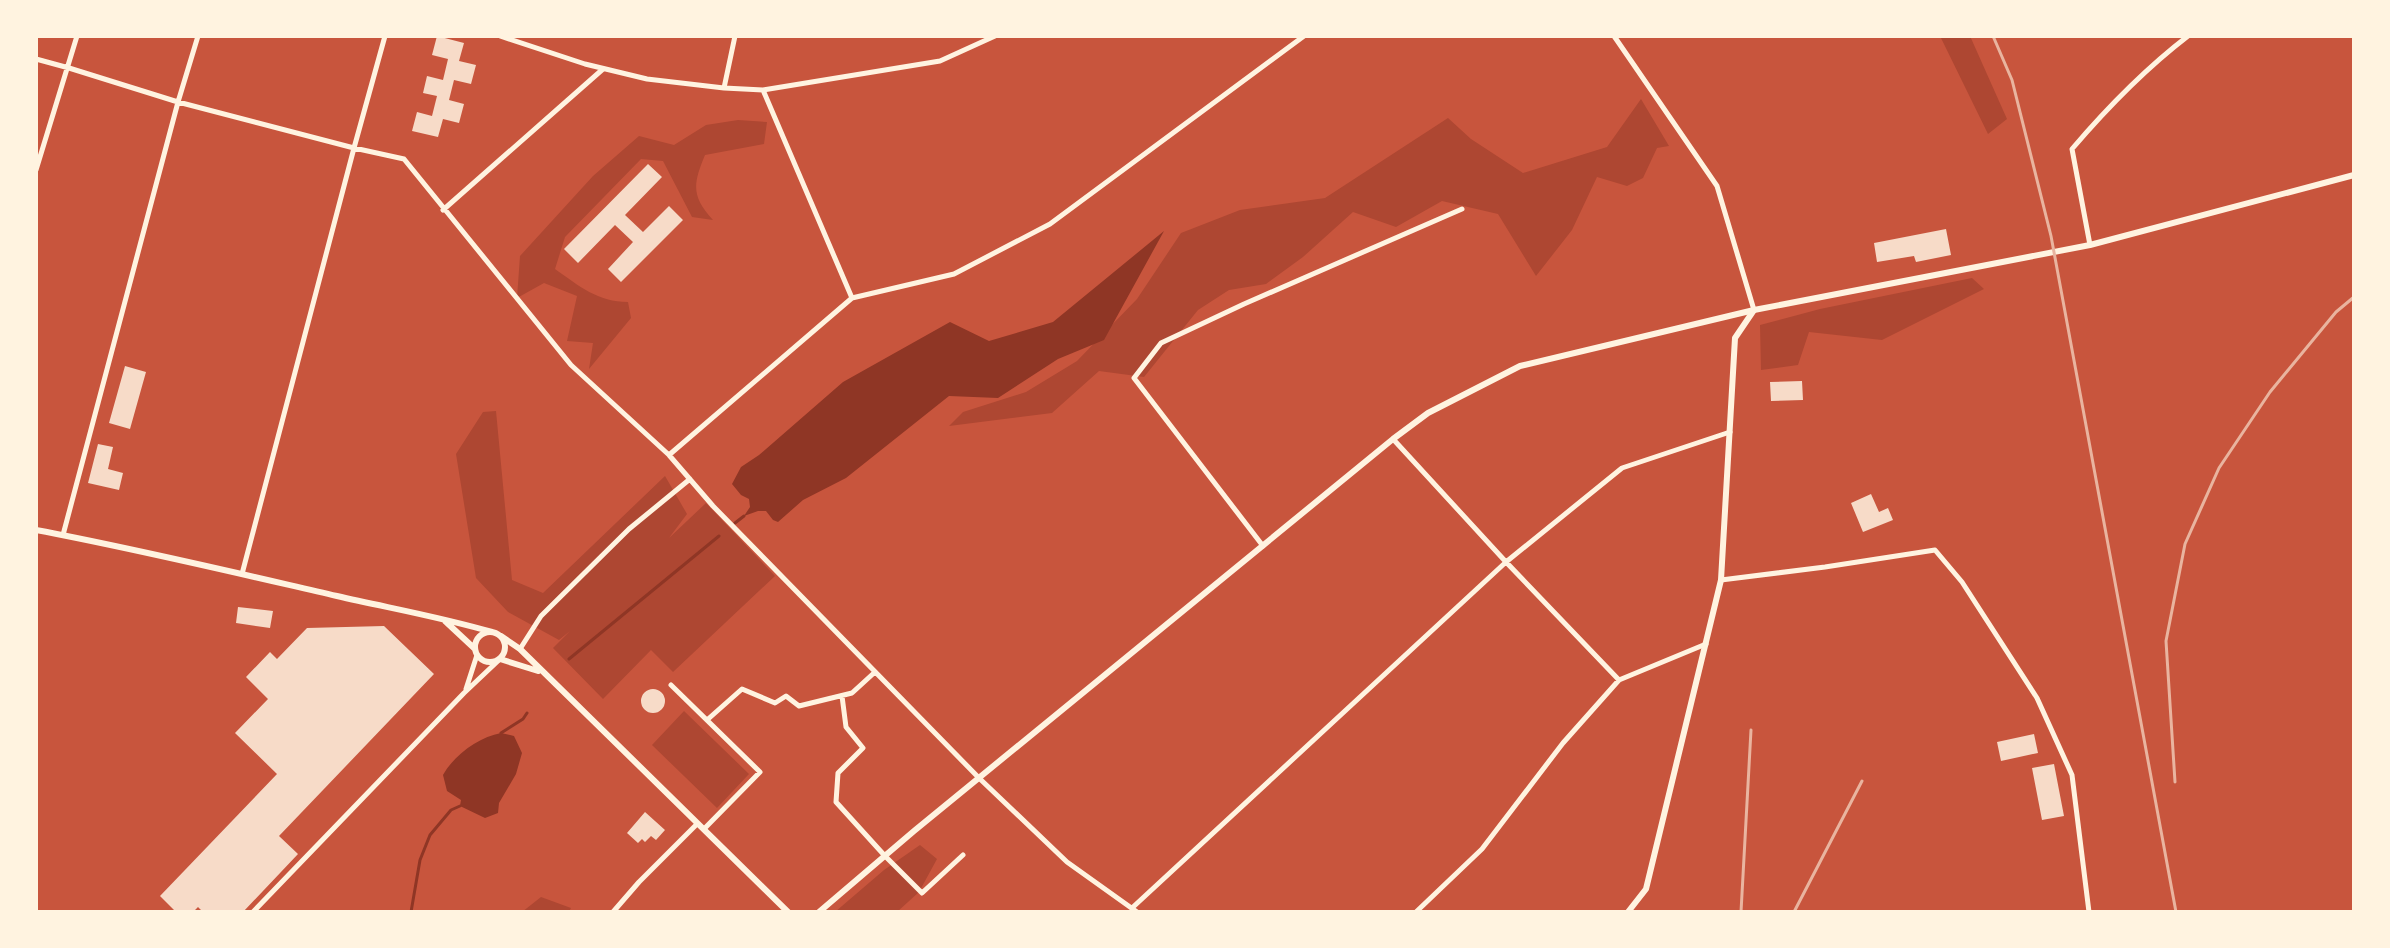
<svg xmlns="http://www.w3.org/2000/svg" width="2390" height="948" font-family="Arial,sans-serif">
<rect width="100%" height="100%" fill="#c8553d"/>
<path fill="#ae4732" d="M1940 36H1970L2007 119 1988 134Z
M1641 99 1669 146 1657 148 1643 178 1627 186 1597 177 1572 230 1536 276 1498 214 1442 201 1396 227 1353 212 1303 257 1266 284 1229 290 1198 310 1144 377 1099 371 1052 413 949 426 963 412 1026 392 1077 361 1137 299 1181 233 1240 210 1325 198 1448 118 1471 139 1523 173 1607 147Z
M738 120 767 122 764 144 705 155C693 184 691 196 713 220L692 217 663 161 641 159 565 237 555 269C579 286 598 302 628 302L631 318 589 369 593 343 567 341 577 296 544 283 517 298 520 256 593 176 639 136 674 145 706 125Z
M1972 278 1984 289 1882 340 1809 332 1798 365 1761 370 1760 325 1820 309Z
M496 411 512 580 543 593 665 476 687 514 669 538 706 503 775 576 673 672 651 650 603 699 553 648 570 631 559 640 508 612 476 578 456 454 483 412Z
M684 711 749 774 717 808 652 745Z
M920 845 937 859 919 892 897 912H835L884 870Z
M541 897 571 908 569 912H522Z"/>
<path fill="#8f3625" d="M1164 231 1104 340 1058 359 998 398 949 396 846 478 803 500 778 522 773 520 766 511H758L744 516 750 507 749 499 741 495 732 484 741 467 759 455 843 382 950 322 989 341 1053 322Z
M501 733 514 736 522 753 516 774 499 803 498 813 485 818 460 806 461 800 447 791 443 775C454 755 479 737 501 733Z"/>
<g fill="none" stroke-linecap="round" stroke-linejoin="round">
<path stroke="#8f3625" stroke-width="3" d="M735 523 744 516
M569 659 719 536
M501 733 523 719 527 713
M411 912 420 860 430 835 451 810 460 806"/>
</g>
<path fill="#f7dbc8" d="M437 36 464 43 459 61 476 65 471 84 454 80 449 100 464 104 459 123 443 119 438 137 412 131 417 112 432 116 437 96 423 93 427 76 443 80 448 59 432 55Z
M648 164 662 177 625 215 643 232 669 206 683 220 621 282 608 269 633 242 615 225 578 263 564 249Z
M1946 229 1951 255 1916 262 1914 256 1877 262 1874 243Z
M125 366 146 372 130 429 109 423Z
M1802 381 1803 400 1771 401 1770 382Z
M98 444 113 447 108 469 123 473 119 490 88 483Z
M1871 494 1879 512 1888 508 1893 520 1863 532 1851 503Z
M238 607 273 611 270 628 236 623Z
M384 626 434 674 279 836 298 854 243 912H203L198 907 193 912H176L160 896 277 774 235 733 268 699 246 677 270 652 277 659 307 628Z
M641 701a12 12 0 1 1 24 0a12 12 0 1 1-24 0Z
M2034 734 2038 753 2001 761 1997 742Z
M2054 764 2064 816 2042 820 2032 768Z
M645 812 665 830 656 840 651 836 645 842 642 839 638 843 627 833Z"/>
<g fill="none" stroke-linecap="round" stroke-linejoin="round">
<path stroke="#fff3e0" stroke-width="5" d="M500 36 585 64 647 79 724 88 763 90 940 61 995 36
M1614 36 1717 186 1754 310
M36 59 69 68 178 102 354 148 404 159 571 365 669 455 713 506 979 778 1067 862 1137 912
M724 88 735 36
M763 90 852 298
M36 170 77 36
M443 210 603 69
M2090 245 2072 149C2107 108 2145 69 2188 36
M1393 439 1506 562 1619 680
M669 455 852 298 954 274 1050 224 1304 36
M63 535 178 102 198 36
M1263 546 1134 378 1161 343 1244 304 1462 209
M242 574 354 148 385 36
M1721 580 1825 567 1935 550 1962 582 2037 698 2072 775 2089 912
M520 649 541 616 629 529 690 479
M671 685 760 772 704 829
M466 689 477 655
M842 696 846 727 863 748 838 773 836 802 885 856 922 893 963 855
M707 720 742 689 775 703 786 696 799 706 852 693 875 672
M1132 908 1506 562 1622 468 1730 432
M253 912 464 693 500 659
M613 912 639 882 697 824
M1416 912 1482 849 1563 743 1619 680 1706 644"/>
<path stroke="#fff3e0" stroke-width="6" d="M1628 912 1646 889 1721 580 1735 338 1754 310"/>
<path stroke="#fff3e0" stroke-width="6" d="M36 530C137 549 237 573 337 596 389 608 441 617 492 632
M445 621 475 649
M475 647a15 15 0 1 1 30 0a15 15 0 1 1-30 0Z
M501 636 520 649 788 912
M500 659 538 671
M819 912 914 831 1393 439 1428 413 1520 366 1754 310 2090 245 2354 175"/>
<path stroke="#e9b49f" stroke-width="3" d="M1993 36 2012 80 2051 236 2176 912
M2175 782 2166 641 2185 544 2219 468 2270 392 2336 312 2354 297
M1741 912 1751 730
M1794 912 1862 781"/>
</g>
<rect width="2390" height="948" fill="none" stroke="#fff3e0" stroke-width="76"/>
</svg>
